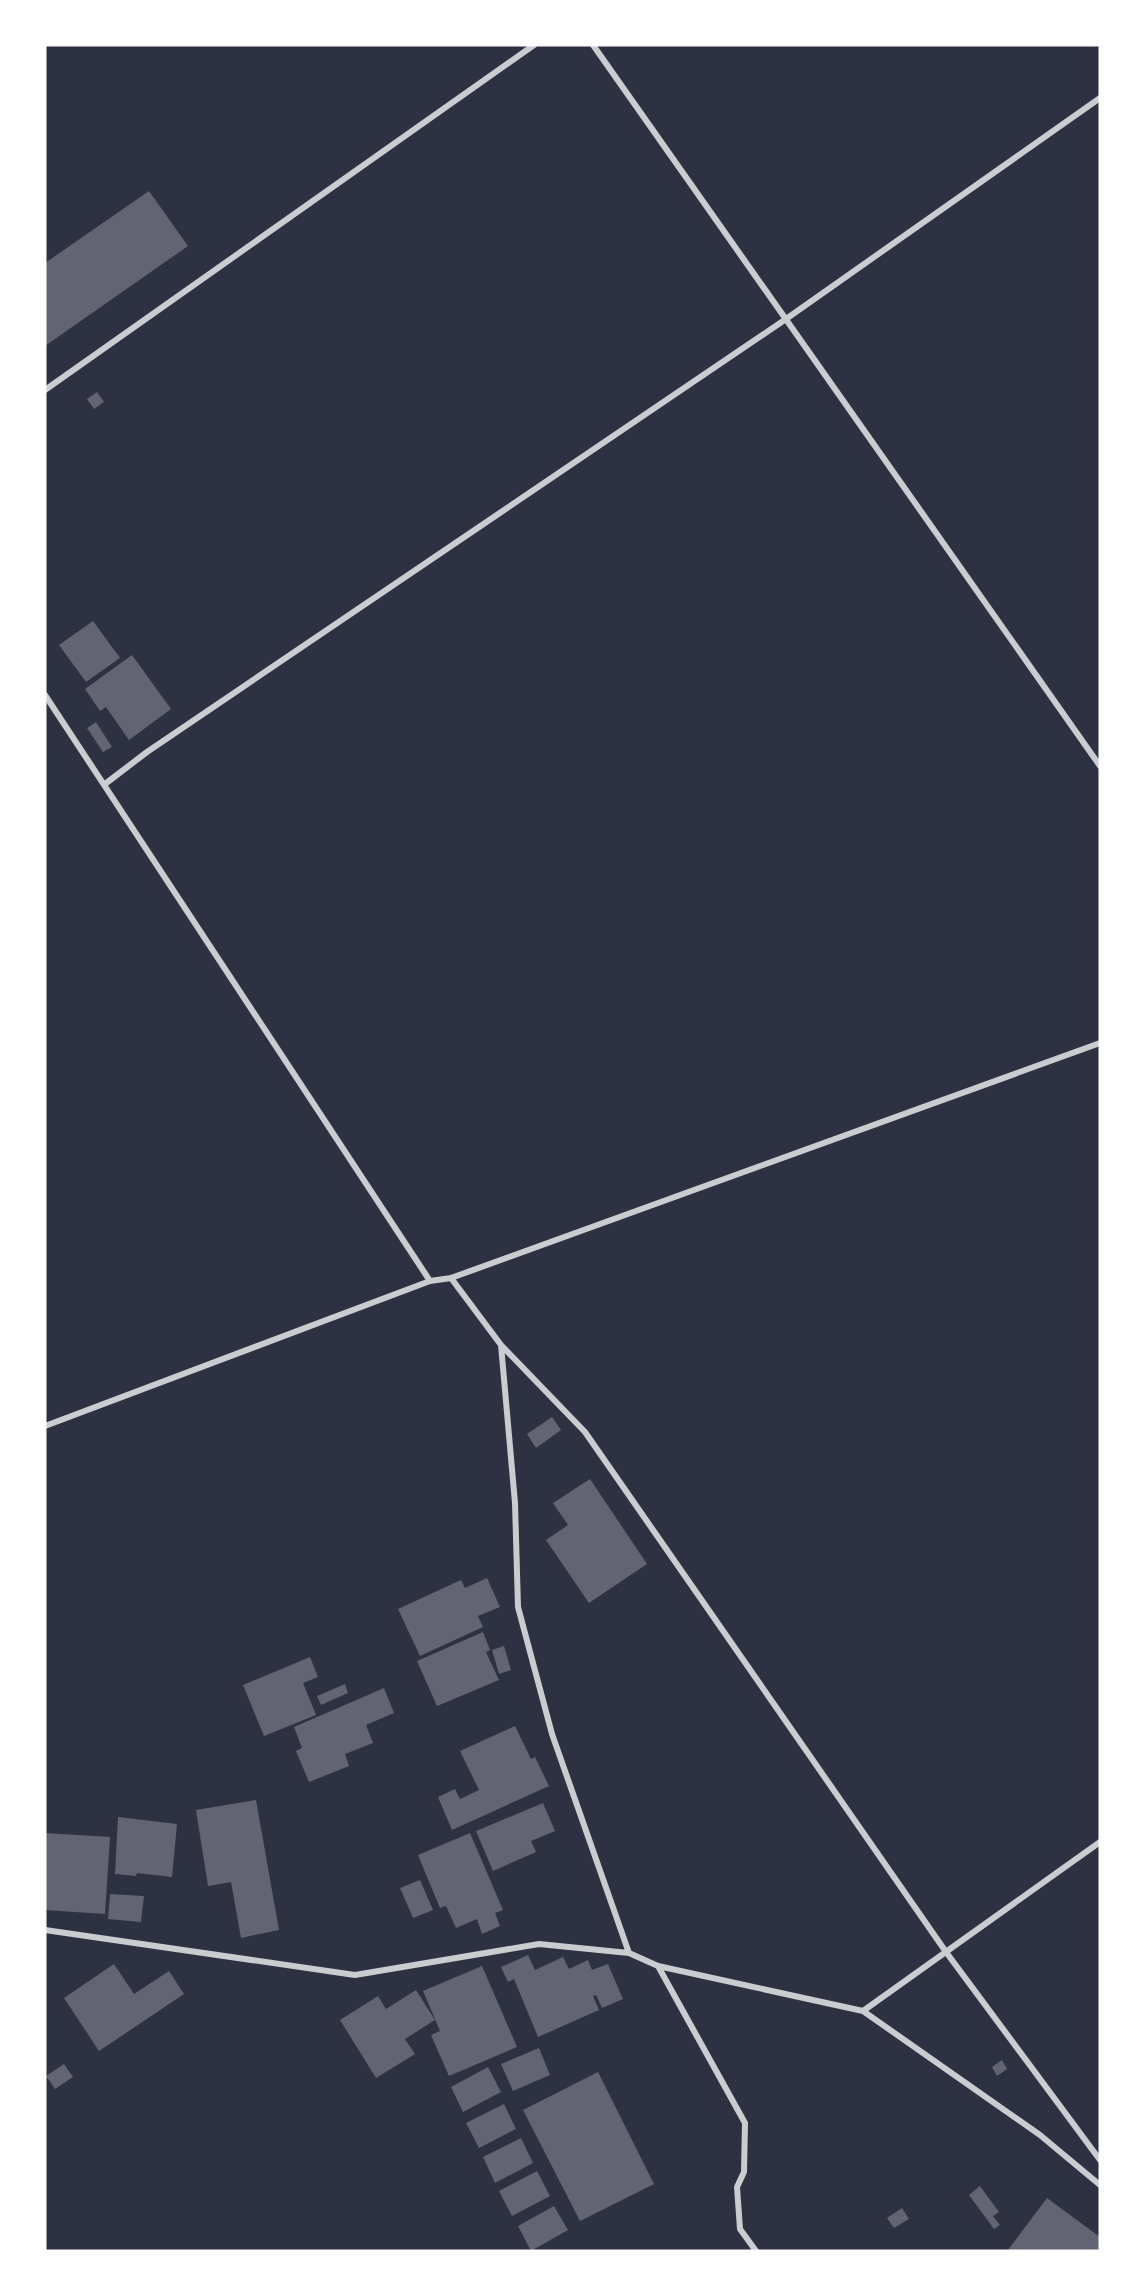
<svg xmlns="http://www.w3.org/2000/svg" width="1145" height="2296" font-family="'Playfair Display',serif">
<rect width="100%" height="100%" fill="#2d3142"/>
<path fill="#626471" d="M149 191 188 246 45 346V263Z
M97 392 104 402 94 409 87 399Z
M93 621 120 658 86 682 59 645Z
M132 655 171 709 129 740 106 707 100 711 85 689Z
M96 722 112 747 103 752 87 728Z
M552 1417 561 1430 536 1448 527 1434Z
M590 1479 647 1564 589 1603 546 1540 568 1525 553 1503Z
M487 1578 500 1607 478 1616 483 1627 420 1656 398 1609 461 1580 465 1588Z
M483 1632 490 1650 486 1652 499 1680 437 1706 417 1661Z
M504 1646 511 1670 499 1674 492 1650Z
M310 1657 318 1677 303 1683 316 1715 264 1736 243 1685Z
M345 1684 348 1693 321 1705 317 1696Z
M384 1688 394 1713 366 1725 373 1743 345 1754 349 1766 309 1782 296 1751 302 1748 294 1727Z
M515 1726 531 1759 535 1757 549 1786 452 1830 438 1797 455 1789 460 1799 479 1790 460 1751Z
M256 1800 279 1930 241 1938 231 1882 208 1886 196 1810Z
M543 1803 555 1831 531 1841 536 1852 493 1871 476 1831Z
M118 1817 177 1824 172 1877 137 1873 136 1876 115 1874Z
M45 1833 110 1837 105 1914 45 1910Z
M470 1833 503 1910 495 1913 500 1926 482 1934 477 1919 456 1928 446 1906 440 1908 418 1855Z
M420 1880 433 1910 413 1918 400 1888Z
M110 1894 144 1896 141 1922 108 1919Z
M528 1955 535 1970 563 1957 569 1969 588 1960 592 1970 608 1964 623 1999 602 2008 596 1995 593 1996 599 2010 538 2037 514 1979 508 1982 501 1967Z
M114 1964 134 1994 169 1971 184 1994 99 2051 64 1998Z
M482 1966 517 2047 449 2076 431 2035 440 2031 423 1991Z
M416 1990 435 2020 405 2039 415 2054 376 2078 340 2020 378 1996 386 2009Z
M539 2048 550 2075 513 2091 501 2064Z
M1002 2060 1007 2069 997 2076 992 2067Z
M64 2064 73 2077 55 2089 46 2076Z
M488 2067 501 2092 463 2112 451 2087Z
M598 2072 654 2184 580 2221 523 2110Z
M504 2104 516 2129 479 2148 466 2123Z
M521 2138 533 2163 495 2183 483 2157Z
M537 2171 550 2196 512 2216 499 2191Z
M980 2186 999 2212 993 2216 1000 2225 994 2229 969 2195Z
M1047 2198 1100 2237V2251L1008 2250Z
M554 2206 568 2230 531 2251 518 2226Z
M902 2208 909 2219 894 2228 887 2218Z"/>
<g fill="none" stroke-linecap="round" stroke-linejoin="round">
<path stroke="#caccd0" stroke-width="6" d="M593 45 1100 766
M45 390 534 45
M45 695 430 1281
M105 784 147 752 786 319 1100 98
M451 1278 501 1345 585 1432 946 1952 1100 2160
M501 1345 515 1503 518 1607 552 1734 629 1953
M45 1426 430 1281 451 1278 1100 1043
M45 1930 355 1975 539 1944 629 1953 658 1966 863 2011 1100 1842
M658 1966 745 2123 744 2172 737 2187 740 2229 756 2251
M863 2011 1040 2135 1100 2185"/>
</g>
<rect width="1145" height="2296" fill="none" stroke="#ffffff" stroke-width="93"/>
</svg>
